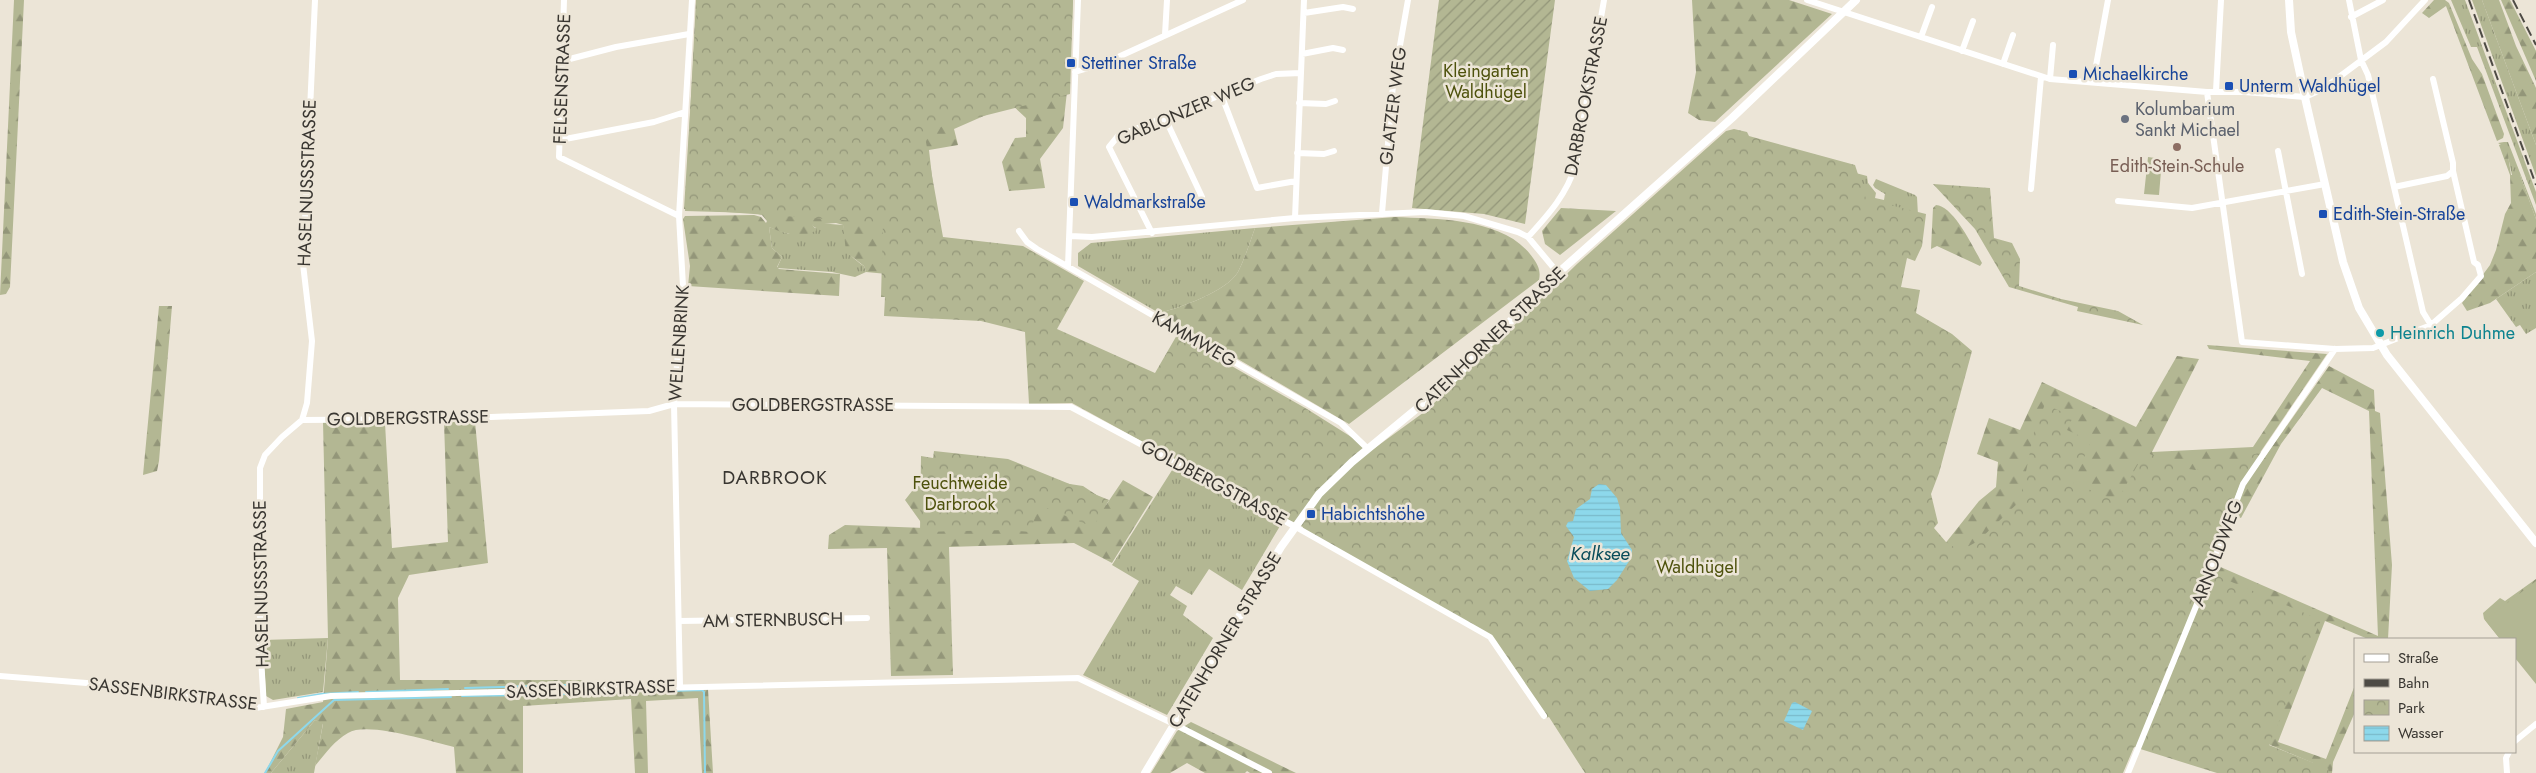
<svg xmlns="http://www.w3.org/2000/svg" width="2536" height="773" font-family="Jost,sans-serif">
<defs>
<pattern id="grass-tufts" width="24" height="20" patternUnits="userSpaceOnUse" patternTransform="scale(1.25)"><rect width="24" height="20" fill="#b3b793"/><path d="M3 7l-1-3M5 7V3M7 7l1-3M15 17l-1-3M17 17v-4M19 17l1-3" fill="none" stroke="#939679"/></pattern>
<pattern id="forest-firs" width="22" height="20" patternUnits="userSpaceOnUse" patternTransform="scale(1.25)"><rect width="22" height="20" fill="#b3b793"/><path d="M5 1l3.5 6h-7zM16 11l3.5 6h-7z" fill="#939679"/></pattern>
<pattern id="park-crowns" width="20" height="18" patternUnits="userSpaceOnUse" patternTransform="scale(1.25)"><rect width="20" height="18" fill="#b3b793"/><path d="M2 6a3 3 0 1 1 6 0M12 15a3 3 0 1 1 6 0" fill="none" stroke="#939679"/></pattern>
<pattern id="garden-furrows" width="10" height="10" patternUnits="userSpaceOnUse" patternTransform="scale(1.25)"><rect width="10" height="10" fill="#b3b793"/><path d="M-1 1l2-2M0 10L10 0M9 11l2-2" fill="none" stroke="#939679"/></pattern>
<pattern id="water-rules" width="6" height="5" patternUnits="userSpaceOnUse" patternTransform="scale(1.25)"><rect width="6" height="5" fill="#8dd8eb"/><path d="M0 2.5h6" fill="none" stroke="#7abaca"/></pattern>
</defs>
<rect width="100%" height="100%" fill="#ece5d7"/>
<path fill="url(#grass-tufts)" d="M2451 0H2465L2536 192V205L2477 47H2471Z
M2472 0H2482L2536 145V176Z
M2504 142H2508L2536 214V219L2520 175H2512L2506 148 2498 143Z
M1852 172 1867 176 1868 183 1876 193 1875 198 1884 200 1885 194 1875 188 1873 185 1876 179 1915 195 1917 197 1918 215 1865 200Z
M818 223 843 225C850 248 839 249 864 266L866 272 855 277 832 272 777 268 782 257 772 248 769 227 789 234 816 228 811 225Z
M1255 228C1250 242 1245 258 1238 272 1227 291 1180 308 1159 313L1078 266V253L1091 243Z
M2536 272V328L2526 334 2520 325 2516 327 2496 299Z
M1174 467 1280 526 1242 590 1209 569 1192 595 1176 586 1170 595 1187 606 1183 615 1213 638 1167 715 1083 675 1139 581 1112 565Z
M328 638 323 692 273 700 266 696 263 640Z
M315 720 323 723 314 773H271Z"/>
<path fill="url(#forest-firs)" d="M14 0H24L10 287 6 294 0 295Z
M696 0H1073L1070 64 1063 128 1040 159 1045 188 1009 191 1002 162 1015 138 1026 137V118L1011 104 954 129 958 145 929 150 937 220 887 274 866 272 864 266 846 252 843 225 836 223 812 225 817 230C801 239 785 234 769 227L772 248 782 257 777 267 779 269 840 274 839 296 688 286 690 266 683 219 685 216 754 215 761 217 766 223 767 221 762 215 754 213 685 211Z
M1692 0H1789L1832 14 1715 122 1699 120 1688 113 1696 72Z
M2434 0H2445L2449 3 2472 59 2482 74 2504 134 2503 138 2497 141 2446 6 2429 18 2422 13Z
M2482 0H2499L2516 46 2536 88V145Z
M2501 0H2510L2536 51V81Z
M2503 144 2507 148 2511 175H2520L2536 219V272L2490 303 2467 311 2462 303 2490 265 2496 250 2505 214 2511 203 2510 175 2499 145Z
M1936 205C1954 206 1974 249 1982 263L1980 266 1937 246 1931 249 1933 208Z
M1561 208 1616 211 1560 255 1545 244 1542 231Z
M1395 217C1439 219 1506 218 1533 258 1538 265 1541 271 1539 280L1349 424 1159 313C1180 308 1227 291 1238 272 1245 258 1250 242 1255 228Z
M159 306H172L159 461 157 471 143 475Z
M2207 345 2327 354 2240 482 2120 773 1944 545 1979 501 1996 487 1998 462 1977 454 1989 418 2020 430 2042 382 2136 427 2177 356 2199 359 2152 452 2253 447 2310 361 2209 349Z
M2329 366 2374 390 2375 411 2380 413 2392 565 2388 639H2368L2325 621 2278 742 2326 759 2355 685V712L2333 762 2332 773H2312L2313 763 2261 741 2212 574 2216 565 2378 636 2369 411 2322 388 2281 444 2241 518 2234 515 2245 485Z
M475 421 488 563 409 575 398 598 400 680H584L586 693 708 689 713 773H702L698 698 646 701 648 773H635L631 699 523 706V773H456L454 747C431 742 368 721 348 733 334 741 325 754 315 766L323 724 315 720 271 773H265L283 737 286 709 323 702 328 638 323 422 385 423 392 548 448 542 444 422Z
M1123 480 1153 497 1112 563 1074 543 949 547 953 675 891 676 887 548 828 549 829 535 845 525 925 528 905 500 916 486 1043 490 1063 483 1083 486 1101 498 1106 505Z
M2536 579V587L2507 639H2500L2484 619 2483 613 2500 598 2505 601Z
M1191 722 1296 773H1250L1247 771 1245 773H1205L1187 763 1170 773H1151L1177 731Z"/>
<path fill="url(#park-crowns)" d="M697 0H1073L1070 94 924 131 943 237 1023 246 1084 281 1057 329 1155 373 1177 335 1307 409 1372 450 1427 410 1577 264 1726 131 1734 129 1747 132 1749 136 1855 165 1866 199 1926 214 1922 246 1915 261 1907 258 1901 287 1920 290 1916 313 1952 334 1972 351 1939 473 1931 494 1938 523 1934 528 1946 542 1960 551 1978 541 2020 501 2034 432 2045 404 2073 417 2067 430 2091 441 2073 483 2117 501 2145 452 2184 468 2195 470 2218 461 2234 460 2262 452 2240 485 2206 571 2321 620 2269 745 2329 769V773H2217L2134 747 2123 773H1585L1549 717 1543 719 1491 636 1303 529V527L1247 499 1072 403 1029 404 1025 332 981 321 884 316 885 297H881L883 223 684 209Z
M1933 184 1990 188 1994 238 2012 243 2020 259 2019 286 2061 299 2118 311 2143 325 2077 311 2078 307 2009 287 1975 229Z
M934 451 1008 459 1109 500 1093 527 1039 505 1030 532 1008 530 920 532 921 456 933 458Z"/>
<path fill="url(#garden-furrows)" d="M1439 0H1555L1525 224 1484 214 1412 208Z"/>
<path fill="#b3b793" d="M2148 157 2162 159 2159 195 2144 194Z
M2536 581V684L2515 658V639H2500L2485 620Z"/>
<path fill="url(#water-rules)" d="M1599 484 1606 485 1617 498 1620 508 1621 533 1632 550 1631 558 1617 580 1608 589 1590 591 1574 578 1567 561 1574 537 1566 526 1568 522 1573 521 1576 509 1590 499 1592 489Z
M1795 702 1812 711 1803 730 1784 721 1792 703Z"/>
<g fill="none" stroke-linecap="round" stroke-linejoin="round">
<path stroke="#8dd8eb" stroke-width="2" d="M465 688 599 684
M670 691 702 690 704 692 705 773
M366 692 448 689
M540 695 617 692
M462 696 531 695
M298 698 321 694 358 692
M265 773 278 751 334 700 451 697"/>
<path stroke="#fff" stroke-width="6" d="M564 0 559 157 679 216
M1807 0 2050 79 2207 92H2244L2305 97 2323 89 2386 42 2425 0
M2349 0 2361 60 2368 75 2423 312 2431 325
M1304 13 1343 7 1353 9
M2351 17 2383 0
M1165 35 1167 0
M1921 37 1932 7
M1962 51 1973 21
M1302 54 1333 48 1343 50
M562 61 616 47 689 34
M2003 64 2013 35
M1075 72 1105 63 1243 0
M2050 79 2053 45
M2093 82 2108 0
M2216 91 2221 0
M2207 92 2242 342 2335 349 2373 348 2431 325 2462 298 2481 276 2478 265 2474 262 2453 171
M1221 94 1257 188 1296 181
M1299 103 1326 104 1335 101
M1165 118 1202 197
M560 140 654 122 685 112
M2278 151 2302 274
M1297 153 1324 154 1334 151
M2394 187 2447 176 2453 171V163L2433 79
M2031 189 2041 77
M2118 201 2192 208 2325 184
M1382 213 1393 85 1408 0
M1295 218 1304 0
M1019 231 1027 242 1037 249 1341 423 1368 449
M1152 233 1109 147 1118 136 1261 79 1276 74 1301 73
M1070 236 1092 237 1295 218 1425 212 1464 216 1518 232 1528 237 1558 273
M1528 237C1549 214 1567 194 1576 164L1604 0
M1068 266 1078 0
M302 420 440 419 649 411 674 404 1071 407 1294 526 1490 637 1544 716
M679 621 867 618
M0 676 136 687 255 708 331 696 1078 678 1174 724 1269 773
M680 686 674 404 683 286 679 216 692 0
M264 707 260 642V468L265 455 282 437 302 420 307 403 312 341 303 264 315 0
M2515 741 2536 724
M2128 773 2208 577 2243 484 2335 349
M2507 773 2506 758 2509 752"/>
<path stroke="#fff" stroke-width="8" d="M2289 0 2291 32 2306 102 2343 262 2359 308 2387 355 2536 543
M1145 773 1281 547 1319 494 1352 462 1455 377 1558 273 1732 118 1856 0"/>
<path stroke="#4e4b45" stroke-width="2" stroke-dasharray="10 5" stroke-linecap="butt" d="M2469 0 2536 185
M2513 0 2536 45"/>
</g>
<g fill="#1a4fb4" stroke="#ece5d7" stroke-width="2">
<rect x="1066" y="58" width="10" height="10" rx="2.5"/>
<rect x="2068" y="69" width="10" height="10" rx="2.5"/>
<rect x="2224" y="81" width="10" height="10" rx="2.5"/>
<rect x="1069" y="197" width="10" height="10" rx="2.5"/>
<rect x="2318" y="209" width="10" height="10" rx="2.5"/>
<rect x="1306" y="509" width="10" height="10" rx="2.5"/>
</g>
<circle fill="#6b7280" stroke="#ece5d7" stroke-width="2" cx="2125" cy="119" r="5"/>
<circle fill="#8d6e63" stroke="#ece5d7" stroke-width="2" cx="2177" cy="147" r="5"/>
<circle fill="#0f9aa8" stroke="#ece5d7" stroke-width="2" cx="2380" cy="333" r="5"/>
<g text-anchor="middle" stroke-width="5" stroke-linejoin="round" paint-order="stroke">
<g font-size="18" fill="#164399" stroke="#ece5d7" text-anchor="start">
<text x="1081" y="69">Stettiner Straße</text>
<text x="2083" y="80">Michaelkirche</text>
<text x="2239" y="92">Unterm Waldhügel</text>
<text x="1084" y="208">Waldmarkstraße</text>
<text x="2333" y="220">Edith-Stein-Straße</text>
<text x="1321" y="520">Habichtshöhe</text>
</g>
<g font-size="18" fill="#4e520d" stroke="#ece5d7">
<text x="1486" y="77">Kleingarten<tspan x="1486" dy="21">Waldhügel</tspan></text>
<text x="960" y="489">Feuchtweide<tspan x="960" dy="21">Darbrook</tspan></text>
<text x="1697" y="573">Waldhügel</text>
</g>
<g font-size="18" fill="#393631" stroke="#ece5d7">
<text transform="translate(562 79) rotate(-88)" y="6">FELSENSTRASSE</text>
<text transform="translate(1586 96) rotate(-79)" y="6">DARBROOKSTRASSE</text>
<text transform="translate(1393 106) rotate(-83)" y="6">GLATZER WEG</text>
<text transform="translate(1186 111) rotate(-23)" y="6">GABLONZER WEG</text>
<text transform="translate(307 183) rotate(-88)" y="6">HASELNUSSSTRASSE</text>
<text transform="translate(1194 339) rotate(30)" y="6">KAMMWEG</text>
<text transform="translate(1490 340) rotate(-44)" y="6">CATENHORNER STRASSE</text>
<text transform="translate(679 343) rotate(-86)" y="6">WELLENBRINK</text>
<text x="813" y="411">GOLDBERGSTRASSE</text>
<text transform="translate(408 418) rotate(-1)" y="6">GOLDBERGSTRASSE</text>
<text transform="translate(1214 483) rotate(28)" y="6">GOLDBERGSTRASSE</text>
<text transform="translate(2217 553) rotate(-69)" y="6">ARNOLDWEG</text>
<text transform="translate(261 584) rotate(-91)" y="6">HASELNUSSSTRASSE</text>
<text transform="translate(773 620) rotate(-1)" y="6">AM STERNBUSCH</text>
<text transform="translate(1225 640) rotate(-59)" y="6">CATENHORNER STRASSE</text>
<text transform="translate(591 689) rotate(-2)" y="6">SASSENBIRKSTRASSE</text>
<text transform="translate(173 694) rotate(7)" y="6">SASSENBIRKSTRASSE</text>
</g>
<g font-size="18" fill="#5b616d" stroke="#ece5d7" text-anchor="start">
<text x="2135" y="115">Kolumbarium<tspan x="2135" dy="21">Sankt Michael</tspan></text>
</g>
<g font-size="18" fill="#785e54" stroke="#ece5d7">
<text x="2177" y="172">Edith-Stein-Schule</text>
</g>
<g font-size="18" fill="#0d838f" stroke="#ece5d7" text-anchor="start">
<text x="2390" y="339">Heinrich Duhme</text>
</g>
<g font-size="19" letter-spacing="1" fill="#393631" stroke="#ece5d7">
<text x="775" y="484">DARBROOK</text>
</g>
<g font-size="19" font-style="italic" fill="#084c5a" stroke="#ece5d7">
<text x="1600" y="560">Kalksee</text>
</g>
</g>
<rect x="2354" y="638" width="162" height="115" fill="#ece5d7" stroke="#a49f95"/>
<rect x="2364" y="654" width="25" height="8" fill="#ffffff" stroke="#a49f95"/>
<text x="2398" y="663" font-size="15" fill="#393631">Straße</text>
<rect x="2364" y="679" width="25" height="8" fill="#4e4b45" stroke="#a49f95"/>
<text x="2398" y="688" font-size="15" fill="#393631">Bahn</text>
<rect x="2364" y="700" width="25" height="15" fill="url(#park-crowns)" stroke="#a49f95"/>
<text x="2398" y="713" font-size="15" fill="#393631">Park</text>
<rect x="2364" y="726" width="25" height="15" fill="url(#water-rules)" stroke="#a49f95"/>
<text x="2398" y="738" font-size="15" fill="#393631">Wasser</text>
</svg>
